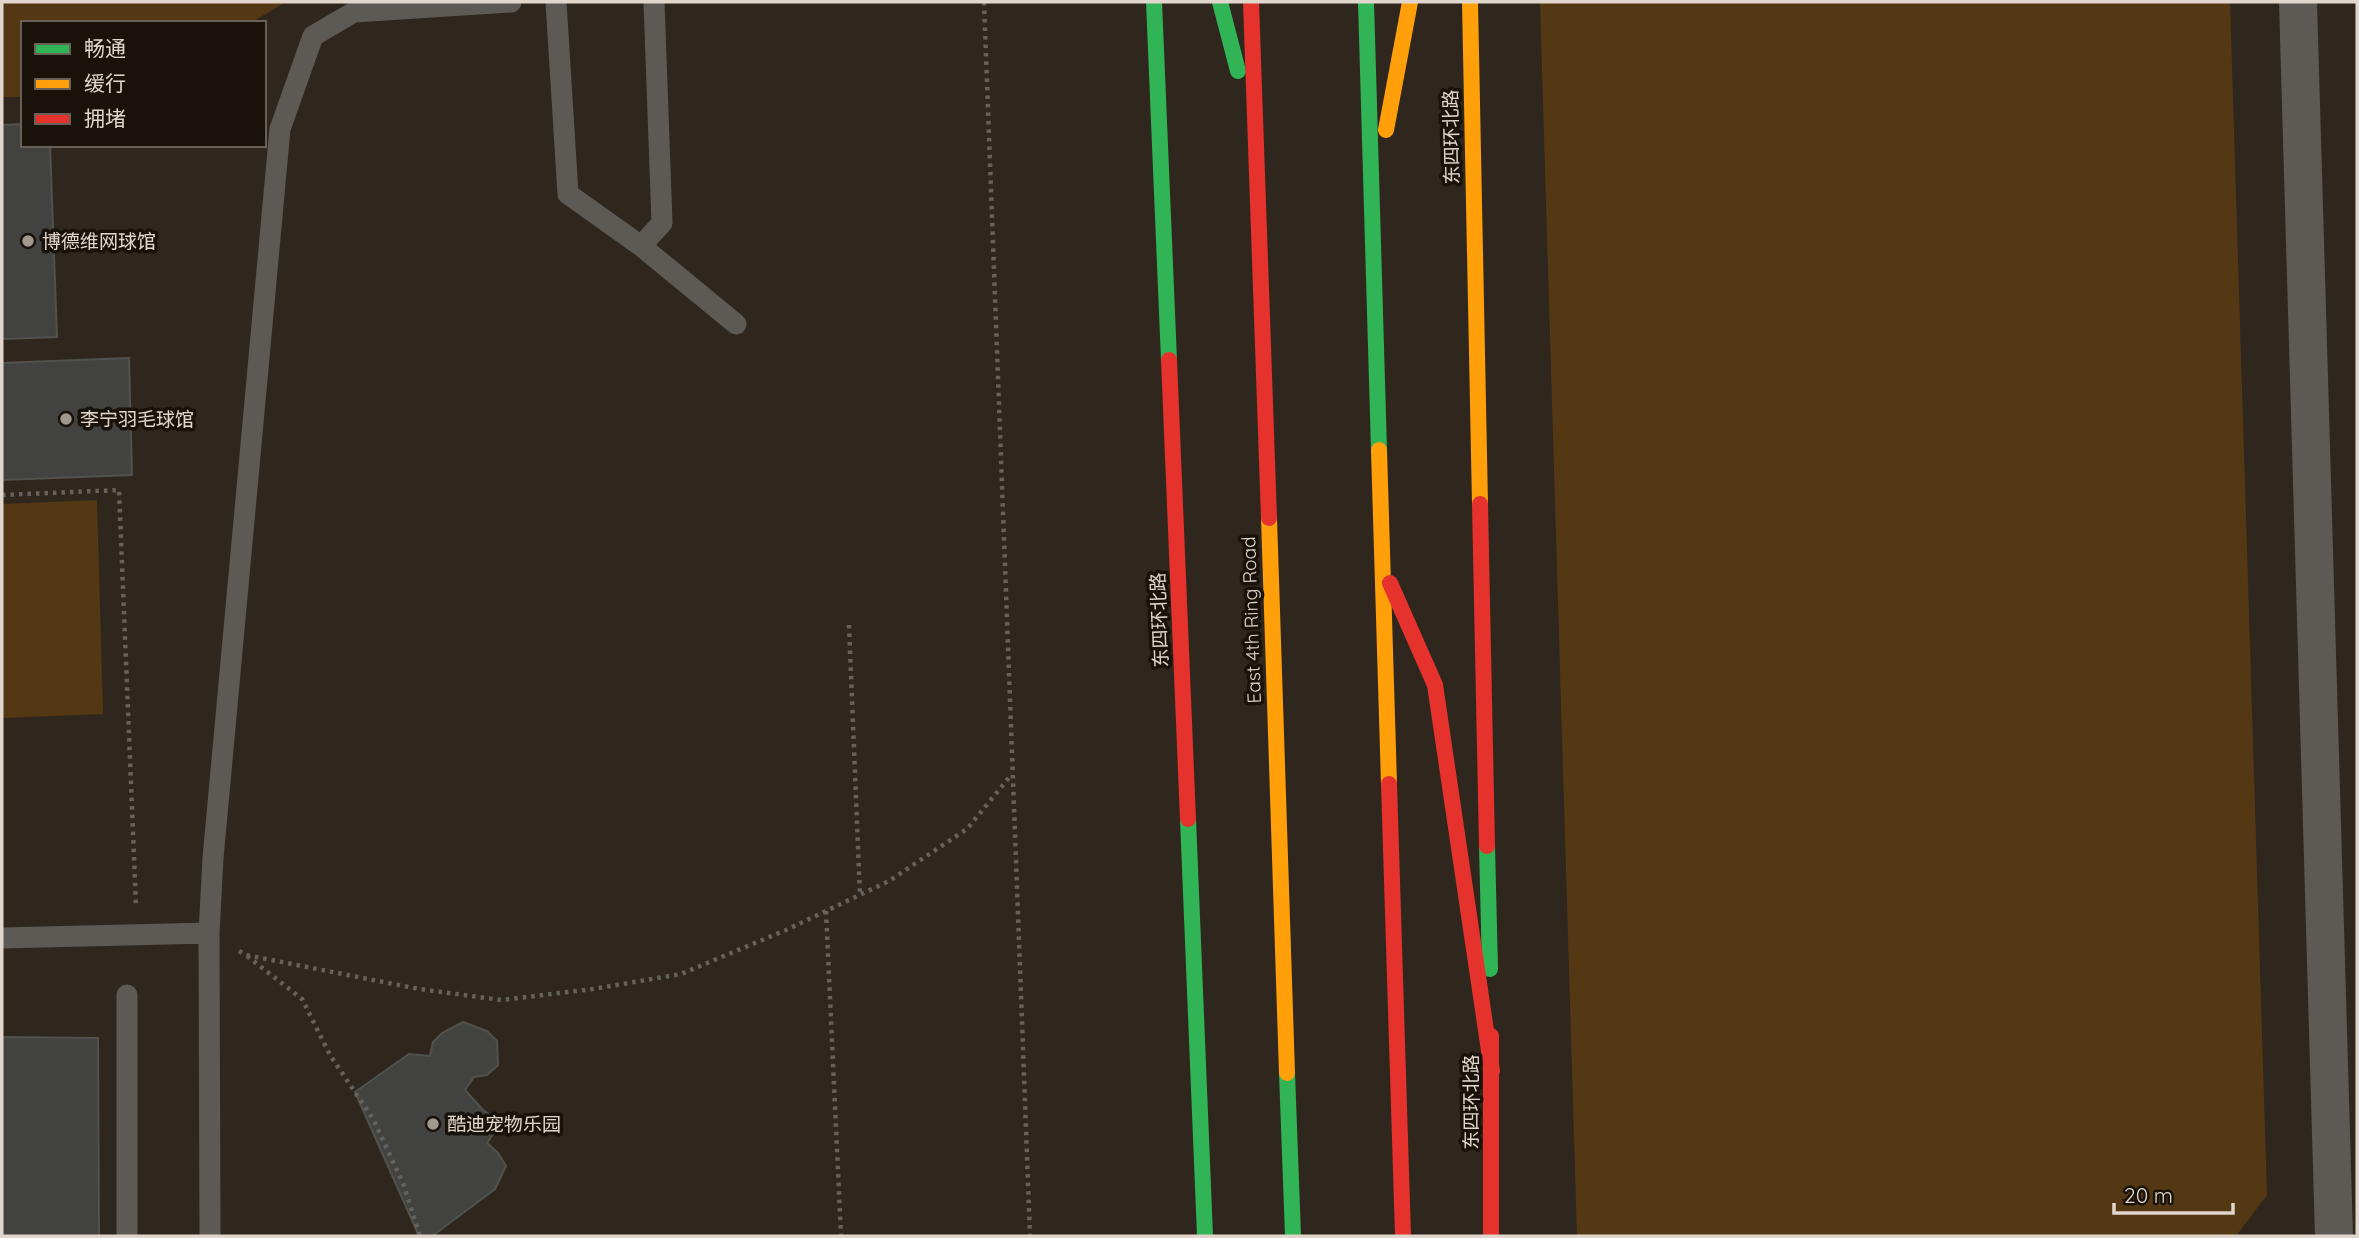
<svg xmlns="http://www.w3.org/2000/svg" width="2359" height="1238" font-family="Quicksand,'Noto Sans SC',sans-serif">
<rect width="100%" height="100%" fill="#2f271d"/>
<path fill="#543813" d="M2 2H286L250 23H23V97H2Z
M1540 2H2230L2267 1195 2236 1236H1577Z
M97 500 103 714 2 718V504Z"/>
<path fill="#424340" stroke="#51524e" stroke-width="2" d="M23 124V145H50L57 337 2 339V125Z
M129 358 132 475 2 480V363Z
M463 1022 487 1031 497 1041 498 1065 487 1075 474 1077 465 1090 483 1110 496 1119V1130L487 1143 498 1153 506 1166 495 1189 432 1236H419L355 1092 409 1054 430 1056 433 1042 442 1033Z
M2 1037 98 1038 99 1236H2Z"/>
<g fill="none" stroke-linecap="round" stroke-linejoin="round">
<path stroke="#65615c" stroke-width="4.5" stroke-dasharray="3.5 5" stroke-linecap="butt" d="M984 2 1030 1236
M2 495 119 490 136 906
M849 625 860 896
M826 911 841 1236
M239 951 246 955 419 989 501 1000 593 989 681 974 786 930 889 881 967 829 1012 774
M247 956 302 999 330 1055 373 1119 403 1183 420 1236"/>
<path stroke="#5d5a55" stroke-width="21" d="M556 2 568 194 641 246 736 324
M641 246 662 223 654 2
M209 933 210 1236
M2 938 209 933 213 858 280 129 313 36 354 12 511 2
M127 995V1236"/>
<path stroke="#5d5a55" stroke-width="38" d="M2298 2 2334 1236"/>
<path stroke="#30b455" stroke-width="16" d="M1154 2 1169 360
M1220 2 1238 71
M1366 2 1379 450
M1188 819 1205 1236
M1487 846 1490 969
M1287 1073 1293 1236"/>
<path stroke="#ff9f0a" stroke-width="16" d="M1470 2 1480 504
M1386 130 1410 2
M1379 450 1389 784
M1269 518 1287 1073"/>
<path stroke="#e5322d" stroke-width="16" d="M1251 2 1269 518
M1169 360 1188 819
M1480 504 1487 846
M1390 583 1435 685 1492 1071
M1389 784 1403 1236
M1491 1036V1236"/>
</g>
<g fill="#a2998e" stroke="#19120a" stroke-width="2.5">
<circle cx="28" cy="241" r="7"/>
<circle cx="66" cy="419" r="7"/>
<circle cx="433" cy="1124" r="7"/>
</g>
<g text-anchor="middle" stroke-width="7" stroke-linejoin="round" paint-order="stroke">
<g font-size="19" fill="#e0d6cb" stroke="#19120a">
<text transform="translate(1451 137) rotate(-91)" y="7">东四环北路</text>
<text transform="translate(1159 620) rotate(-92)" y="7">东四环北路</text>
<text transform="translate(1251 620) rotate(-92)" y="7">East 4th Ring Road</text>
<text transform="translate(1471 1102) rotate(-90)" y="7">东四环北路</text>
</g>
<g font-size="19" fill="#e0d6cb" stroke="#19120a" text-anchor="start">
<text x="42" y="248">博德维网球馆</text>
<text x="80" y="426">李宁羽毛球馆</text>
<text x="447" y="1131">酷迪宠物乐园</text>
</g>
</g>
<rect width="2359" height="1238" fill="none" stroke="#e0d6cb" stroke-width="7"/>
<rect x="21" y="21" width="245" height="126" fill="#19120a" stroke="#696057" stroke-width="2"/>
<rect x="35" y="44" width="35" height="10" fill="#30b455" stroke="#696057" stroke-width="2"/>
<text x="84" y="56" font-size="21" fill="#e0d6cb">畅通</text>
<rect x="35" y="79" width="35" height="10" fill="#ff9f0a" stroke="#696057" stroke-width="2"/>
<text x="84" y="91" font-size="21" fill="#e0d6cb">缓行</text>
<rect x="35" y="114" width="35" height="10" fill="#e5322d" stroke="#696057" stroke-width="2"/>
<text x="84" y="126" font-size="21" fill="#e0d6cb">拥堵</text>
<path d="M2114 1203v10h119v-10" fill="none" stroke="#e0d6cb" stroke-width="3.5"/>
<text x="2124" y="1203" font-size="21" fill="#e0d6cb" stroke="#19120a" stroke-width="5" paint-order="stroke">20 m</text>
</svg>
